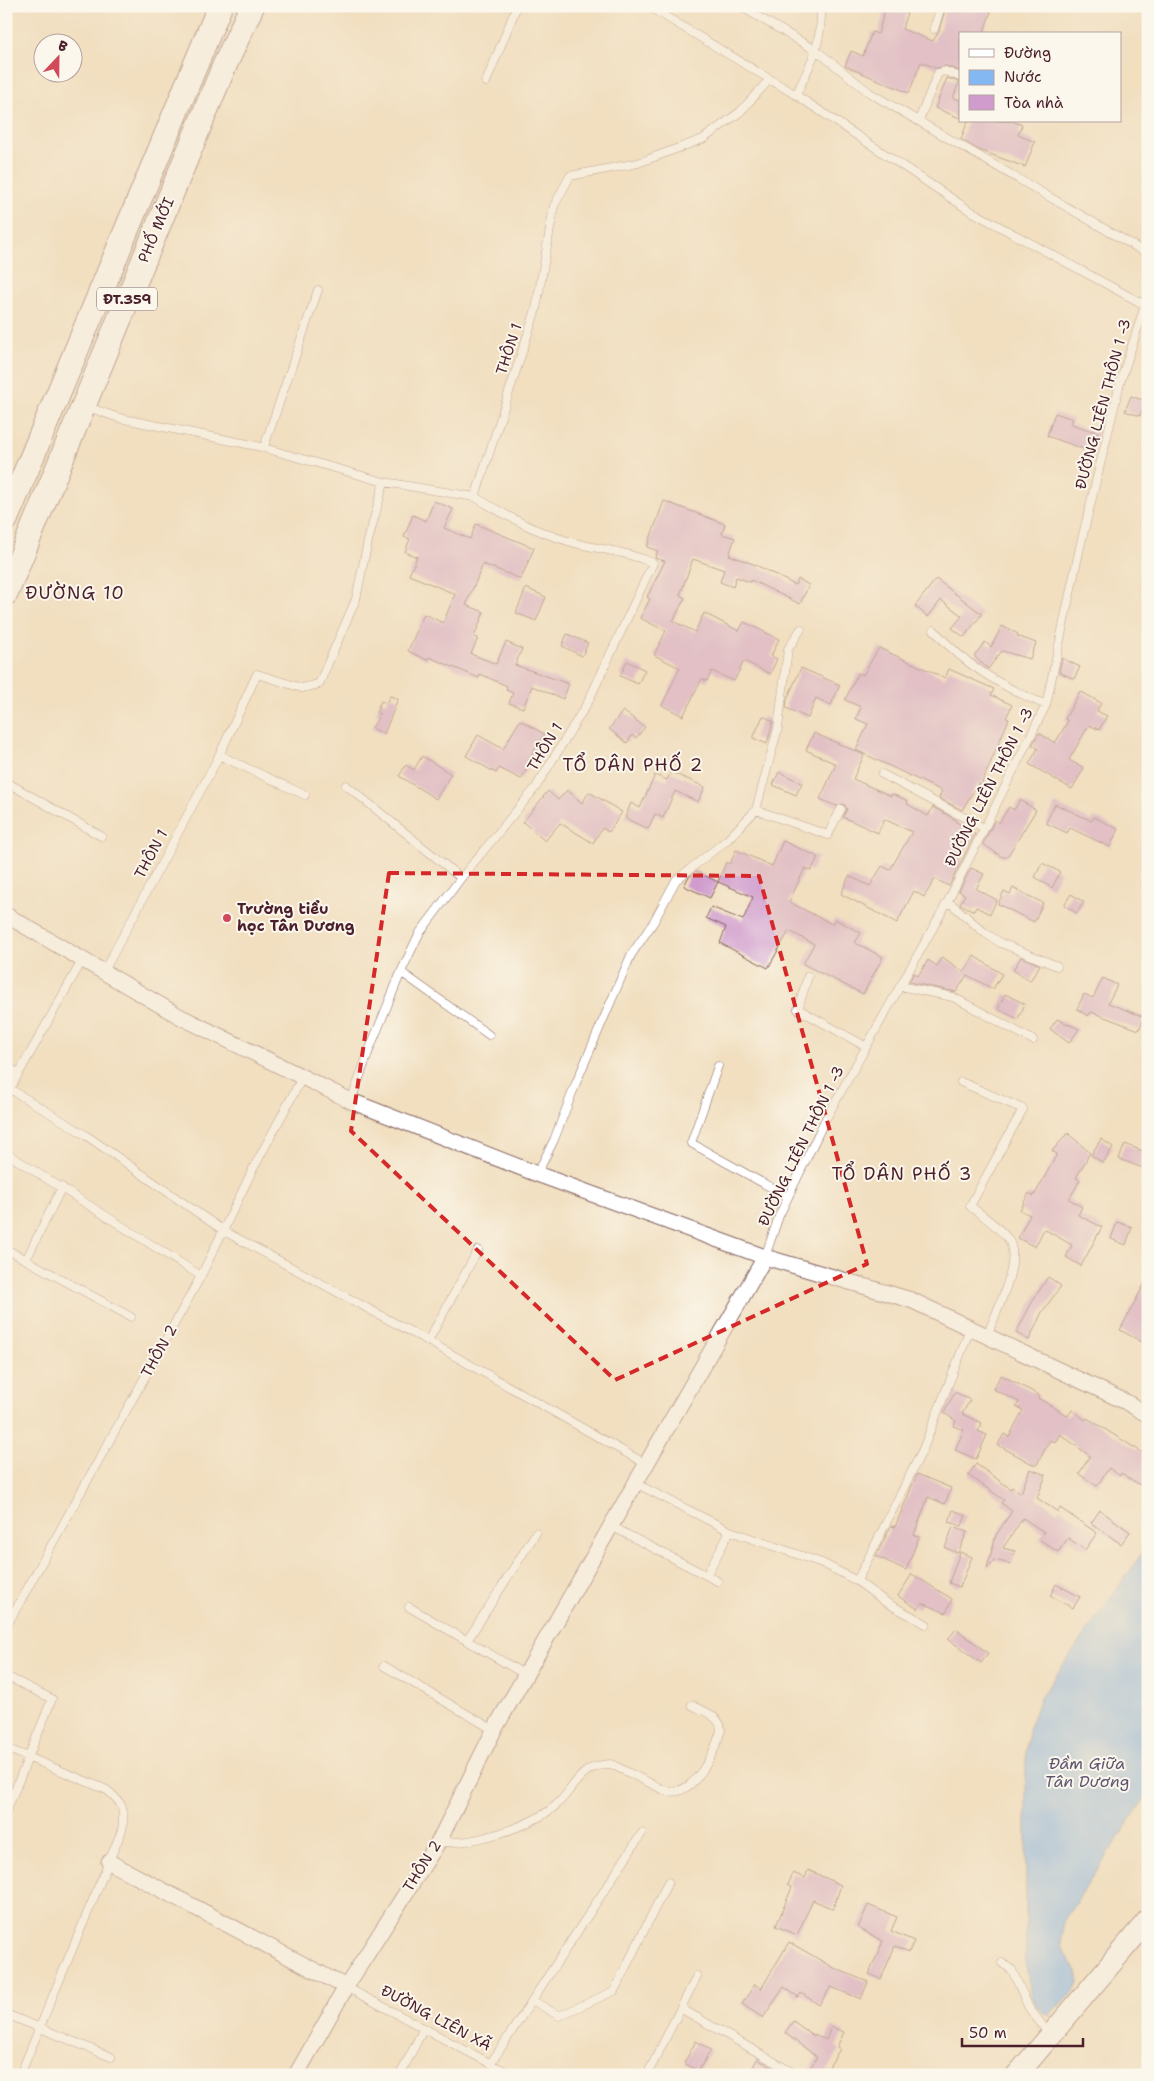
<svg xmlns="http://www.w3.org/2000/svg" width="1154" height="2081" font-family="'Shantell Sans',sans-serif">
<rect width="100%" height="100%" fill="#fbf7ec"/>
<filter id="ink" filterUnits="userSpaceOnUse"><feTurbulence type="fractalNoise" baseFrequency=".02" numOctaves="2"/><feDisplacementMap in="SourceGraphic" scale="10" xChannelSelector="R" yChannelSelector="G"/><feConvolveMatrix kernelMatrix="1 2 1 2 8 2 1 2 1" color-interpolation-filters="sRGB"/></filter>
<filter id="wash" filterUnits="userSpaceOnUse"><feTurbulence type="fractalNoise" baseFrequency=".0096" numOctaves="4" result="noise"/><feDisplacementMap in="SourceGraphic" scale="20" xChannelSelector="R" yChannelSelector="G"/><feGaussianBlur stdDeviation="1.12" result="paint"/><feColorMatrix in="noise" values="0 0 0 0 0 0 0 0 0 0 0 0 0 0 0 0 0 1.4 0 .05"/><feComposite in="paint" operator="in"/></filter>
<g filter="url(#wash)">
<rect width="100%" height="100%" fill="#f1dfc0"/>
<path fill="#83b8f2" stroke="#666c8e" d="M1148 1545V1793L1066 1917C1050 1958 1082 1963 1078 1982 1075 1993 1059 2005 1050 2014 1032 2015 1029 1981 1026 1966V1752L1030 1725 1040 1698Z"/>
<g id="blocks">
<path fill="#d09cce" d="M886 6H909L902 29 933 41 939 31 946 6H993L983 34H960V71L946 66 936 68 921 62 909 93 845 66 851 51 863 56 872 32 878 34Z
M947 78 959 82 953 98 960 100V118L935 108Z
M968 121H1012L1022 125 1018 135 1035 142 1025 167 979 150 961 139Z
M1131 396 1145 401 1140 416 1125 411Z
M1055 413 1073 419 1071 424 1099 433 1092 452 1047 436Z
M434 501 453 509 444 528 470 539 476 524 534 548 521 579 483 564 466 605 484 612 474 637 478 638 471 654 496 664 506 642 522 649 515 665 569 684 563 699 532 686 523 708 509 703 513 693 506 690 507 686 480 674 479 678 429 657 427 660 408 651 424 614 443 623 455 594 409 575 417 557 405 552 410 539 404 537 413 515 426 521Z
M664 501 725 524 722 534 735 538 729 555 756 565 795 585 798 579 809 585 800 604 751 580 750 582 736 577 733 587 720 582 724 570 693 559 680 595 685 598 673 621 695 632 704 613 739 631 744 622 779 639 771 656 777 659 770 674 744 661 734 681 712 671 707 681 702 679 683 716 662 705 680 668 654 655 666 631 640 618 650 599 647 597 665 561 655 558 658 551 647 547Z
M936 579 982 614 964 637 952 628 962 616 941 600 928 617 915 606Z
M526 588 546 597 536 621 516 613Z
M1002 626 1018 634 1017 636 1036 643 1030 659 1002 651 988 669 974 656 985 642 991 647Z
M567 634 588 643 582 656 562 646Z
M879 648 945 678 949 669 994 689 991 695 1012 705 1006 718 1009 719 981 785 978 784 962 810 939 798 942 791 856 750 868 724 856 719 861 707 845 700 858 673 863 675Z
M1062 658 1080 667 1074 679 1059 672Z
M627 661 645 670 638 684 620 676Z
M801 668 840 685 831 705 816 698 808 718 786 708 787 699Z
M1080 691 1101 703 1097 711 1107 716 1099 730 1089 725 1069 760 1084 768 1072 789 1029 764 1038 748 1032 745 1039 733 1055 743 1068 721 1065 719Z
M390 696 398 699 384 734 372 728 380 714 376 713 381 701 386 703Z
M623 711 645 727 636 738 632 735 627 743 609 729Z
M763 716 773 721 767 744 753 738Z
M520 720 544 734 526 765 529 766 521 779 499 768 496 773 466 756 478 735 503 749Z
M814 733 864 755 853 779 891 796 892 794 908 801 907 804 928 816 933 807 956 820 955 821 975 834 949 886 935 879 924 897 914 891 897 923 841 894 849 876 870 886 882 866 890 870 912 832 884 819 878 833 843 817 847 809 844 804 836 806 820 799 836 764 806 750Z
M422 756 451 774 436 799 399 776 406 765 414 770Z
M671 772 705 787 698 802 675 791 663 818 655 814 648 829 625 818 631 803 640 808 655 775 667 780Z
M779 772 802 783 796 795 773 785Z
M567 790 582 803 589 792 622 812 609 832 602 828 593 843 560 823 545 841 523 822 548 791 558 800Z
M1020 800 1036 810 1007 857H1002L983 844 995 820 999 823 1009 807 1014 810Z
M1055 804 1092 821 1094 817 1118 829 1110 847 1070 828 1067 833 1046 823Z
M783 841 818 857 811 871 805 868 789 902 832 924 835 919 861 933 855 943 883 957 863 994 803 964 814 944 789 931 768 968 720 943 726 927 706 918 711 907 743 920 753 897 718 882 726 862 730 864 736 850 772 866Z
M1042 863 1060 872 1052 888 1035 877Z
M971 868 984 874 976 889 997 900 990 914 976 907 974 911 960 904 965 895 959 891Z
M696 871 718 882 710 898 684 886 688 878Z
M1013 888 1043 903 1034 922 998 904 1004 891 1010 894Z
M1071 894 1084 902 1077 913 1064 905Z
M974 956 1002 974 993 989 967 975 956 992 909 982 914 973 918 976 928 960 937 966 942 957 964 972Z
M1021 957 1040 965 1030 981 1013 970Z
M1103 978 1117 985 1108 1003 1144 1017 1139 1030 1091 1012 1088 1016 1077 1009 1084 994 1093 998Z
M1005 994 1025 1004 1018 1019 998 1009Z
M1057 1019 1079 1029 1069 1043 1050 1029Z
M1068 1133 1090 1153 1076 1178 1080 1180 1069 1199 1082 1207 1078 1215 1102 1227 1081 1266 1066 1257 1072 1245 1044 1229 1035 1247 1018 1238 1030 1215 1020 1210 1029 1193 1034 1196 1057 1154 1052 1151Z
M1101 1139 1113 1147 1103 1163 1091 1155Z
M1125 1144 1148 1153V1170L1119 1159Z
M1117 1222 1132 1227 1126 1245 1111 1239Z
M1048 1277 1061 1286 1042 1312 1029 1340 1016 1333 1035 1297Z
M1148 1277V1345L1120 1330Z
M1001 1375 1039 1395 1038 1398 1068 1416 1072 1410 1085 1420 1087 1418 1148 1456V1490L1121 1473 1120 1476 1109 1468 1097 1486 1079 1474 1090 1456 1060 1434 1055 1442 1050 1440 1036 1466 998 1445 1004 1434 1009 1437 1023 1410 1016 1407 1019 1402 993 1389Z
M955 1392 970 1400 962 1414 982 1423 978 1431 987 1435 976 1459 955 1450 964 1430 954 1426 956 1421 944 1413Z
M976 1464 1011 1489 1012 1487 1021 1493 1030 1469 1046 1475 1037 1498 1058 1512 1060 1508 1097 1533 1085 1550 1068 1538 1058 1552 1039 1539 1044 1532 1023 1518 1003 1548 1015 1551 1011 1564 994 1560 988 1568H987L996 1535 1012 1511 1001 1503 1004 1500 968 1475Z
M917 1474 951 1488 945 1504 928 1497 914 1535 919 1537 906 1570 876 1556 891 1526 895 1527Z
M953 1510 966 1515 962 1526 949 1522Z
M1100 1510 1130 1532 1121 1544 1091 1523Z
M953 1527 967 1532 958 1553 945 1548Z
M960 1552 972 1557 960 1587 949 1583Z
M912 1574 952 1599 946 1613 922 1603 918 1609 898 1596Z
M1056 1584 1080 1597 1073 1608 1050 1596Z
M956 1629 988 1653 981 1663 948 1639Z
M808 1870 841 1885 833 1909 813 1900 797 1935 776 1926 792 1887 788 1885 793 1873 805 1878Z
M868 1905 897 1917 891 1931 914 1941 909 1952 895 1946 881 1979 869 1974 883 1941 858 1928Z
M789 1942 834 1968 868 1982 861 1999 831 1987 819 2005 801 1993 798 1997 784 1987 763 2018 742 2004 755 1984 761 1989Z
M793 2021 814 2036 815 2034 826 2040 831 2027 844 2032 837 2047 840 2049 824 2075H806L817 2057 785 2033Z
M696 2041 711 2050 698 2071 684 2063Z
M757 2059 785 2075H749Z"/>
</g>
</g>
<g filter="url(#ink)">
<use href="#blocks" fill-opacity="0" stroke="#84625f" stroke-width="1"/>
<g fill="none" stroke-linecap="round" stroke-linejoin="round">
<defs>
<path id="lane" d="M648 6 796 95 969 210 1145 305
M740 6 817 51 870 93 1148 254
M934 29 941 6
M486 82 517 6
M796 95C812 61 822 45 821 6
M919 120 938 73 945 71 960 77
M85 406 119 418 257 446 384 482
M264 447 318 290
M934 630C965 666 1003 687 1046 705
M219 755 305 795
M882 774 984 828
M6 782 101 836
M346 785 461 878
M756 810 828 835 841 809
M948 901 985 933 1001 943 1057 966
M401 972 489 1035
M103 973 217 760 257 674 302 688 319 684 356 599 368 541 384 482 475 497
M808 976 798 1009 865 1046
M900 986 953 997 1033 1040
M6 1066 18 1073
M718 1066 691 1143 788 1197
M961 1082 1023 1109 970 1206C983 1216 998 1226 1008 1239 1023 1260 996 1311 988 1334
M10 1089 84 1134 224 1231 428 1341 646 1464
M6 1096 83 959
M351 1101 370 1048 401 972 419 934 461 878 536 787 588 702 653 563C624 550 597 550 568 541 533 531 505 515 475 497L536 309 554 206 570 176 638 163 703 139 740 112 769 80
M6 1153 201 1276
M537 1174 554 1140 576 1083 631 955 653 923 676 880 727 840 756 810 778 728 788 649 801 629
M6 1249 131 1317
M765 1257 779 1216 824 1122 948 901 1046 705 1080 547 1120 383 1148 296
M26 1260 62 1187
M428 1341 478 1250
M635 1483 730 1531 822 1563 857 1581 887 1603 926 1624
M611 1526 717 1581
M707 1574 730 1531
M857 1581 923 1449 971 1327
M409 1607 526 1675
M6 1627 201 1276 253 1169 302 1078
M467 1641 536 1533
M384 1666 494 1730
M6 1676 52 1699 6 1812
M6 1748 107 1790C124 1804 125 1809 122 1830L20 2075
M439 1841C469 1847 532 1826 555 1806 576 1788 578 1765 611 1764L666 1791C694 1798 715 1752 721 1730 721 1716 703 1711 692 1705
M1002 1963 1012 1970 1029 2008 1049 2034
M346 1987 512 2075
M532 2000 559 2016 614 1991 668 1882
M682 2009 797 2075
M6 2014 111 2057
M491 2063 642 1833
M400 2075 424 2028
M647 2075 697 1976"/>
<path id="street" d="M6 915 179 1016 351 1101 537 1174 765 1257 911 1300 1126 1402 1148 1415
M109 1862 346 1987 439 1841 494 1730 765 1257
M296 2075 346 1987"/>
<path id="secondary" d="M1017 2075 1148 1920"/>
<path id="primary" d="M6 519 220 6
M6 593 223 69 252 6"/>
</defs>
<use href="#lane" stroke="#84625f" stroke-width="9"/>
<use href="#street" stroke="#84625f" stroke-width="17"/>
<use href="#secondary" stroke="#84625f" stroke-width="23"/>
<use href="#primary" stroke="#84625f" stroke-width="26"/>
<use href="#lane" stroke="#fff" stroke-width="8"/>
<use href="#street" stroke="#fff" stroke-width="15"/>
<use href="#secondary" stroke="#fff" stroke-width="21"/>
<use href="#primary" stroke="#fff" stroke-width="24"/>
</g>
</g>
<path d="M0 0H1154V2081H0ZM389 873 759 876 867 1264 615 1380 351 1131Z" fill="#f1dfc0" fill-opacity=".55" fill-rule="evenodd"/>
<path fill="none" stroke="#d62828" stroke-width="4" stroke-dasharray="10 6" stroke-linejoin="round" d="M389 873 759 876 867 1264 615 1380 351 1131Z"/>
<circle fill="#d1495b" stroke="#fbf7ec" stroke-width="2" cx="227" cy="918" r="5"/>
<g text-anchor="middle" stroke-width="4" stroke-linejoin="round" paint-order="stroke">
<rect fill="#fbf7ec" stroke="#7f6065" stroke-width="1" x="97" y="287.5" width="60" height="23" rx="4"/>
<g font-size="14" font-weight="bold" fill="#4a1f2b">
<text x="127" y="304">ĐT.359</text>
</g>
<g font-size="15" fill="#4a1f2b" stroke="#fbf7ec">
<text transform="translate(156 230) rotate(-67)" y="5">PHỐ MỚI</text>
<text transform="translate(509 349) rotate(-72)" y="5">THÔN 1</text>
<text transform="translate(1103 404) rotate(-75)" y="5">ĐƯỜNG LIÊN THÔN 1 -3</text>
<text transform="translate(545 747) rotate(-59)" y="5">THÔN 1</text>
<text transform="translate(989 787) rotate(-63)" y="5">ĐƯỜNG LIÊN THÔN 1 -3</text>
<text transform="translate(151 854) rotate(-62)" y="5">THÔN 1</text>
<text transform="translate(801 1146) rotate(-64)" y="5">ĐƯỜNG LIÊN THÔN 1 -3</text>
<text transform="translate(159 1351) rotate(-61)" y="5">THÔN 2</text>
<text transform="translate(422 1866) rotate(-58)" y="5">THÔN 2</text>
<text transform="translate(436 2018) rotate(28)" y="5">ĐƯỜNG LIÊN XÃ</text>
</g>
<g font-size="15" font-weight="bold" fill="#4a1f2b" stroke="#fbf7ec" text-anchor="start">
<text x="237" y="914">Trường tiểu<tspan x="237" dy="17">học Tân Dương</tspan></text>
</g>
<g font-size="16" font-style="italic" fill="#5e5571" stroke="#fbf7ec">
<text x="1087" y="1769">Đầm Giữa<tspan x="1087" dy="18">Tân Dương</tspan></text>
</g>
<g font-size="18" letter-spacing="1" fill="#4a1f2b" stroke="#fbf7ec">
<text x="75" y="599">ĐƯỜNG 10</text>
<text x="633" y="771">TỔ DÂN PHỐ 2</text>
<text x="902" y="1180">TỔ DÂN PHỐ 3</text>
</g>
</g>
<rect width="1154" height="2081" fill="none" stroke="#fbf7ec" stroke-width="25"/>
<rect x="959" y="32" width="162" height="90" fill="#fbf7ec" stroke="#b4a19f"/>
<rect x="969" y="49" width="25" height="8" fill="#ffffff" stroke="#b4a19f"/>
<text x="1004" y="58" font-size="15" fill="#4a1f2b">Đường</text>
<rect x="969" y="70" width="25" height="15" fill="#83b8f2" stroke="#b4a19f"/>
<text x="1004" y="82" font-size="15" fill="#4a1f2b">Nước</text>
<rect x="969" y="95" width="25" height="15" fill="#d09cce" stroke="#b4a19f"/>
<text x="1004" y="108" font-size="15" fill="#4a1f2b">Tòa nhà</text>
<g transform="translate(58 58) rotate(22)"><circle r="24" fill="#fbf7ec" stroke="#b4a19f"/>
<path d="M0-4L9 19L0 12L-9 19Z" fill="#d1495b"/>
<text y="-8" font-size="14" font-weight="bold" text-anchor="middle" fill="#4a1f2b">B</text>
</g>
<path d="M962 2038v8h121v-8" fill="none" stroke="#4a1f2b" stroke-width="2.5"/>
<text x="969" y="2038" font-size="15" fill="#4a1f2b" stroke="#fbf7ec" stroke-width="4" paint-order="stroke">50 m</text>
</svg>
